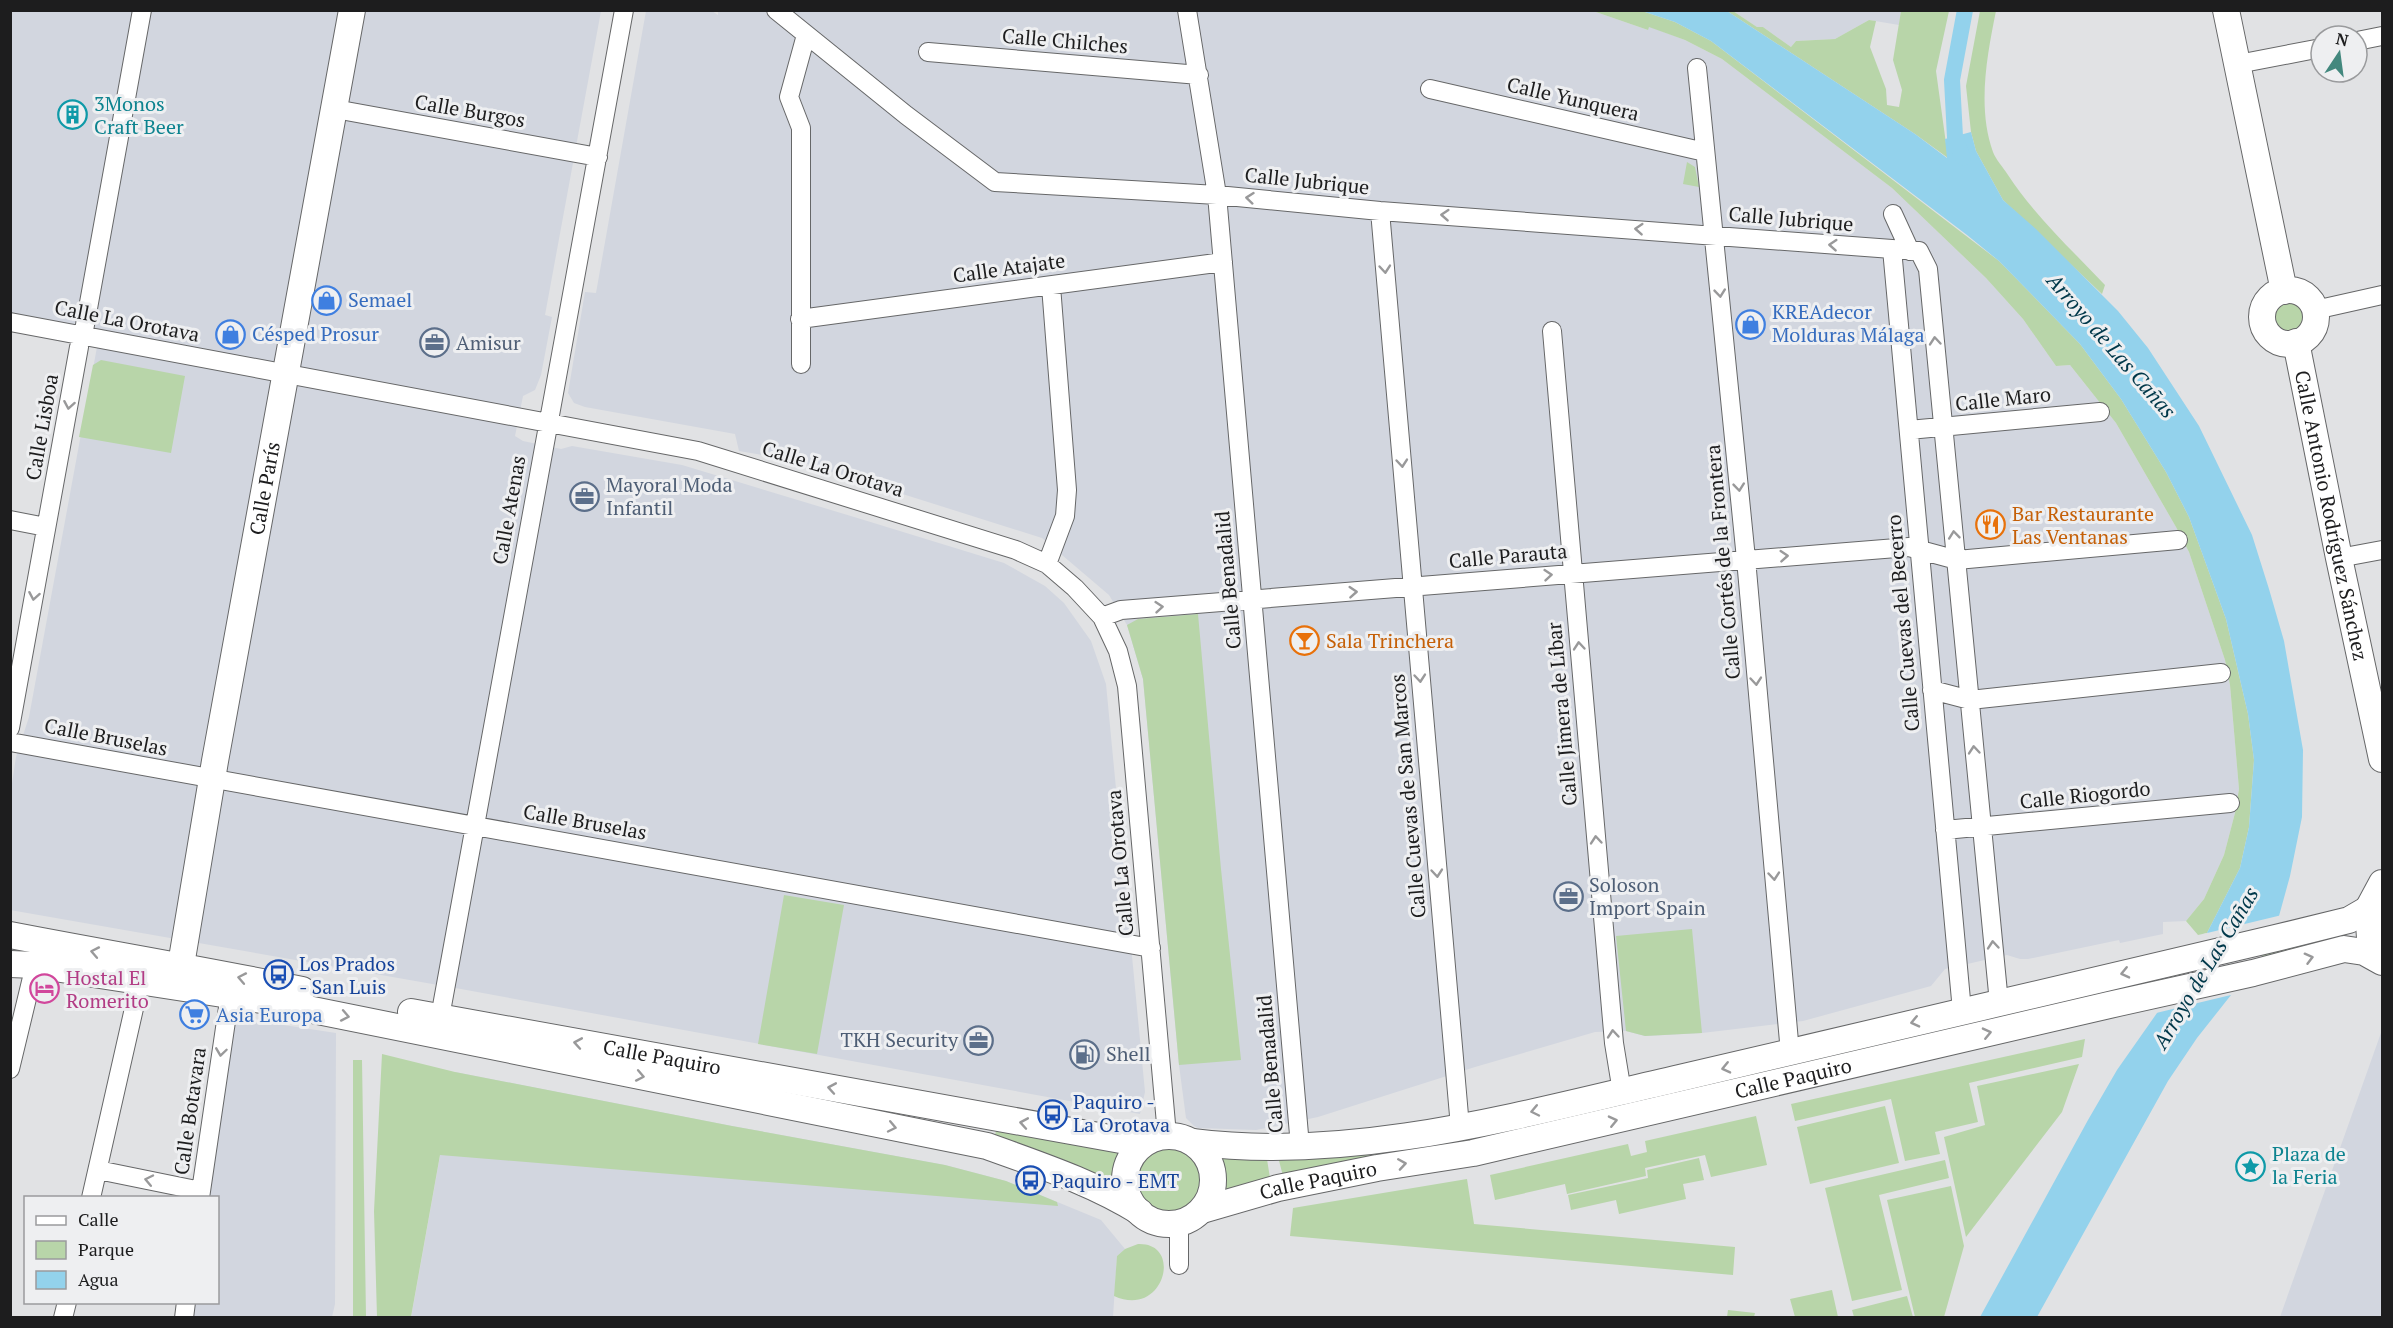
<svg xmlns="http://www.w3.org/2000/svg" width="2393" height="1328" font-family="'PT Serif',serif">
<rect width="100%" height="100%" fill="#e1e2e4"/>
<path fill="#d2d6df" d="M11 11H601L545 315 552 317 541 375 535 390 523 396 515 436 523 441 561 449 572 446 682 465 864 520 1004 563 1045 586 1064 603 1091 641 1106 684 1145 1092 1140 1114 461 989 10 910 11 790 16 757 29 717 97 347 11 330Z
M646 11H712L718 15V11H1593L1648 30V26L1685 40 1722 59 1892 188 1986 278 2023 319 2056 366 2070 365 2116 423 2176 527 2189 552 2225 660 2230 685 2239 789 2235 813 2224 855 2204 899 2186 921 2163 922V934L2120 943 2119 940 2028 959H2020L2007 955 1945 969 1931 986 1803 1021 1702 1033 1645 1036 1626 1031 1595 1032 1475 1067 1318 1117 1256 1130 1198 1128 1194 1126 1186 1118 1179 1065 1143 679 1127 625 1109 595 1042 538 798 461 739 451 735 434 585 407 574 403 568 393 585 292 596 293Z
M1733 11H1901L1899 25 1869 20 1835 39 1796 41 1791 47 1763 27H1757Z
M230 1017 336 1033 335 1304 332 1317 186 1318 188 1303 218 1302V1198L203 1197Z
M2382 1030V1317H2280Z
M455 1072 732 1126 945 1165 1006 1181 1101 1220 1125 1249 1117 1256 1113 1317 411 1318Z"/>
<path fill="#b8d5a9" d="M1593 11H1642L1675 22 1711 41 1999 261 2080 344 2121 399 2166 472 2189 517 2226 619 2248 714 2254 760 2249 827 2240 868 2207 933 2198 935 2186 921 2204 899 2224 855 2235 813 2239 789 2230 685 2225 660 2189 552 2176 527 2116 423 2070 365 2056 366 2023 319 1986 278 1892 188 1722 59 1685 40 1649 27 1648 30Z
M1727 11H1733L1757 27H1763L1791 47 1796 41 1835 39 1869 20 1876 21 1870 47 1886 89 1887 105 1899 107 1902 90 1893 60 1901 11H1949L1936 71 1948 158 1915 134Z
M1980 11H1996C1987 55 1977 108 1993 152 1996 160 2003 167 2008 175 2035 216 2071 249 2105 285L2102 294 2003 200 1976 151 1971 132 1966 86Z
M1687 162 1695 167 1699 187 1683 184Z
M2271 316a17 17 0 1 1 34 0a17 17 0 1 1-34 0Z
M101 360 185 376 171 453 79 437 93 365Z
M1198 614 1221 869 1241 1060 1179 1065 1143 679 1127 625 1138 619Z
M784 895 844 905 817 1054 758 1044Z
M1692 929 1702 1033 1645 1036 1626 1031 1616 936Z
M2322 934 2324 944 2260 960 2267 947Z
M2085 1039 2082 1057 1969 1083 1978 1122 1935 1132 1940 1154 1905 1161 1891 1099 1795 1121 1791 1104Z
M382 1054 455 1072 732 1126 945 1165 1006 1181 1057 1202 1058 1206 440 1155 411 1317H377L374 1211Z
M353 1060H362L366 1317H353Z
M2079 1064 2062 1112 1966 1237 1944 1137 1985 1125 1977 1086Z
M1765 1065 1768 1076 1476 1144 1283 1176 1277 1153Z
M1885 1106 1899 1163 1810 1184 1797 1127Z
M1756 1116 1767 1165 1711 1177 1705 1155 1645 1168 1646 1176 1567 1194 1565 1184 1495 1200 1490 1175 1628 1144 1631 1156 1647 1152 1645 1141Z
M997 1128 1126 1147 1116 1162 1114 1188 993 1141Z
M1135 1180a34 34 0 1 1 68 0a34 34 0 1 1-68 0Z
M1266 1153 1270 1178 1223 1195 1225 1169 1219 1154Z
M1699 1158 1704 1180 1683 1184 1686 1199 1619 1214 1616 1200 1571 1210 1568 1195 1648 1178 1647 1170Z
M1945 1160 1949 1178 1879 1195 1902 1290 1852 1301 1825 1188Z
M1467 1179 1474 1224 1735 1247 1733 1275 1290 1236 1293 1208Z
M1951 1186 1964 1246 1944 1317H1915L1887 1200Z
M1138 1244C1184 1242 1164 1319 1114 1296L1117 1256 1125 1249Z
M1832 1290 1838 1317H1795L1790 1299Z
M1907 1296 1913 1317H1854L1852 1310Z
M1728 1310 1755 1313 1754 1317H1727Z"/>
<path fill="#93d2ec" d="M1642 11H1727L1915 134 1947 158 1945 139 1971 132 1976 151 2003 200 2036 229 2118 311 2148 348 2199 426 2252 535 2269 589 2284 641 2303 750 2302 817 2290 876 2279 916 2231 995 2197 1038 2168 1081 2037 1317H1980L2088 1120 2117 1070 2157 1013 2207 933 2240 868 2249 827 2254 760 2248 714 2226 619 2189 517 2166 472 2121 399 2080 344 1999 261 1967 235 1711 41 1675 22Z"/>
<path fill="#e1e2e4" d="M2282 915 2235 994 2152 1014 2203 934Z"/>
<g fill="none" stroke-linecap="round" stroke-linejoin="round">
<path stroke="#93d2ec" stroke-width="16" d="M1963 158 1955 137 1952 80 1965 10"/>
<defs>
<path id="street" d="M776 10 906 115 995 182 1217 195 1380 211 1892 249
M1187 10 1217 195 1300 1146
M2357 41 2382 36
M928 52 1199 75
M2238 64 2321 48
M1697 68 1746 559 1790 1053
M1430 89 1705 152
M335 109 598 157
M1380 211 1460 1127
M1893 214 1910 251
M2315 310 2382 295
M800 319 1223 262
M10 322 698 451 1016 550 1047 564 1075 588 1102 617 1118 651 1127 686 1167 1135
M1552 331 1614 1043 1622 1092
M83 336 142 10
M801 364V128L789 97 806 35
M1909 430 2100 412
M10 520 46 527
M2339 558 2382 550
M1047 564 1065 516 1067 490 1051 286
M1102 617 1121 610 1909 547 1957 560 2178 540
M1932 690 1970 700 2221 673
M10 728 79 347
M10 742 1151 948
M1945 830 2230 803
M1962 1011 1892 249 1919 251 1928 269 1999 1003
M440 1017 624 10
M10 1069 35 965
M98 1170 201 1191
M91 1198 140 982
M200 1198 230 994
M1179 1265V1222
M63 1318 67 1302
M184 1318 186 1302"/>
<g id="secondary">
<path d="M2226 10 2284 291"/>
<circle cx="2289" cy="317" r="27"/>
<path id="s1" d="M2296 342 2339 558 2382 759"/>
<path d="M2382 883 2368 909 2370 938 2382 959"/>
<path d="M10 935C108 954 205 970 302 990"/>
<path d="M10 964 35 965 268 1001 987 1146C1039 1165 1092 1182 1140 1212"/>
<path id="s2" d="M181 965 215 761 352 10"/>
<path id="s3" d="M411 1012 1143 1144"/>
<circle cx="1169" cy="1180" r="44"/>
<path d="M1192 1142C1354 1163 1523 1114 1680 1078 1879 1033 2077 983 2276 938L2349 920 2368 909"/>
<path id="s4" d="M1202 1210 1278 1188 1377 1168 1473 1153 2109 1005 2253 973 2344 949 2364 952 2382 962"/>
</g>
</defs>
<use href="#street" stroke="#666768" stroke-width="20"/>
<use href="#secondary" stroke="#666768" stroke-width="28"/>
<use href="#street" stroke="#fff" stroke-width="18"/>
<use href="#secondary" stroke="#fff" stroke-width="26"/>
</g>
<defs><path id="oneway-chevron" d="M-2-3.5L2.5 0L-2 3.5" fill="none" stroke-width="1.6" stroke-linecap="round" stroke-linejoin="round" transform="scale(1.5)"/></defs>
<g stroke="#99999a">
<use href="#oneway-chevron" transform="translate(1250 198) rotate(-174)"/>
<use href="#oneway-chevron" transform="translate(1445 215) rotate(-176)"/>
<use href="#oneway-chevron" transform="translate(1639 229) rotate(-176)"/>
<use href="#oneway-chevron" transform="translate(1833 245) rotate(-176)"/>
<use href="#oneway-chevron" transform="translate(1385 269) rotate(85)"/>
<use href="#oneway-chevron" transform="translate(1720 293) rotate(84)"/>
<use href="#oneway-chevron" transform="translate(1935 341) rotate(-95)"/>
<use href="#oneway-chevron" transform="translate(69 405) rotate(100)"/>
<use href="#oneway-chevron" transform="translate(1402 463) rotate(85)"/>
<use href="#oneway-chevron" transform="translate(1739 487) rotate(84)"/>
<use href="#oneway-chevron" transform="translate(1954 535) rotate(-96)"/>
<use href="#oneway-chevron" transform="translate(1784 556) rotate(-4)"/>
<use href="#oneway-chevron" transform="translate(1548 575) rotate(-5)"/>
<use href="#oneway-chevron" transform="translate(1353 592) rotate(-4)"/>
<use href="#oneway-chevron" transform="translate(34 596) rotate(100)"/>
<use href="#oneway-chevron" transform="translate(1159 607) rotate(-5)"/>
<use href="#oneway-chevron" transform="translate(1579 646) rotate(-95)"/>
<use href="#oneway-chevron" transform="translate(1420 678) rotate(85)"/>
<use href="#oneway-chevron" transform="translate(1756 681) rotate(85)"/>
<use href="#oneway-chevron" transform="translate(1974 750) rotate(-95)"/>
<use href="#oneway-chevron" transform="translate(1596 840) rotate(-95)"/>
<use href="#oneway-chevron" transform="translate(1437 873) rotate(85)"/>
<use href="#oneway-chevron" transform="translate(1774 876) rotate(85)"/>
<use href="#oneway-chevron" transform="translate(1993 945) rotate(-95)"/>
<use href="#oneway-chevron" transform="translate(95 952) rotate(-169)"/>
<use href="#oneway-chevron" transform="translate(2309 958) rotate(-15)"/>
<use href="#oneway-chevron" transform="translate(2125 973) rotate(167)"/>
<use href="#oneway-chevron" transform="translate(242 978) rotate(-169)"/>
<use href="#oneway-chevron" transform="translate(345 1016) rotate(11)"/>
<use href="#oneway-chevron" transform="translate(1915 1022) rotate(167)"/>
<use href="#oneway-chevron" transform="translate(1987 1033) rotate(-13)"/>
<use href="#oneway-chevron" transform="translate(1613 1034) rotate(-95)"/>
<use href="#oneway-chevron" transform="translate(578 1043) rotate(-170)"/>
<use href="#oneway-chevron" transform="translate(221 1052) rotate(98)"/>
<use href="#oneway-chevron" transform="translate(1726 1068) rotate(167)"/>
<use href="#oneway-chevron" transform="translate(640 1076) rotate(11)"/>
<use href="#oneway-chevron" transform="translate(832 1088) rotate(-170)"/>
<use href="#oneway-chevron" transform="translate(1535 1111) rotate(168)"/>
<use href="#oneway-chevron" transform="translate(1613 1121) rotate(-13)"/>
<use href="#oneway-chevron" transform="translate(1024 1123) rotate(-170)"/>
<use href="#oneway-chevron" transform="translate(892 1127) rotate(12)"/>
<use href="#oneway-chevron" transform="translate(1402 1164) rotate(-9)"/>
<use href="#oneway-chevron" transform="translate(149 1180) rotate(-168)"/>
</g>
<defs>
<symbol id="building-ring" viewBox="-11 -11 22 22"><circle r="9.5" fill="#eeeff1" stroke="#0f9aa8" stroke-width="1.5"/><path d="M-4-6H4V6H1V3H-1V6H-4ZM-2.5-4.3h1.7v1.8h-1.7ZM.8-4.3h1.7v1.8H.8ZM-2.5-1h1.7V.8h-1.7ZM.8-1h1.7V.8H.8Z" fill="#0f9aa8"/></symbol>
<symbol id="shop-ring" viewBox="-11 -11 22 22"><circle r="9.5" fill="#eeeff1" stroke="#3f7fe0" stroke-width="1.5"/><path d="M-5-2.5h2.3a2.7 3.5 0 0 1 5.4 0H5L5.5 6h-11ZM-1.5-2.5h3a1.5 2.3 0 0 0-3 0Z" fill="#3f7fe0"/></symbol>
<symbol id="office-ring" viewBox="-11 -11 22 22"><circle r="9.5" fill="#eeeff1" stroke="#5c6f8a" stroke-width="1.5"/><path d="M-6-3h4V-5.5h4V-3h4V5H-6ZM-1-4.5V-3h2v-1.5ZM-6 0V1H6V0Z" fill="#5c6f8a"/></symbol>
<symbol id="restaurant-ring" viewBox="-11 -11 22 22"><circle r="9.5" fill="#eeeff1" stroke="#e8710a" stroke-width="1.5"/><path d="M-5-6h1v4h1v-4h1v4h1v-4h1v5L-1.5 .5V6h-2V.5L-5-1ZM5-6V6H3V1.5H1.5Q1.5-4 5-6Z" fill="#e8710a"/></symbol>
<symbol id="bar-ring" viewBox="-11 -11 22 22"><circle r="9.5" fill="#eeeff1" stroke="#e8710a" stroke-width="1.5"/><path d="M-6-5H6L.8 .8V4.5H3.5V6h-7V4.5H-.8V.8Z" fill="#e8710a"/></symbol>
<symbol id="bus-ring" viewBox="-11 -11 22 22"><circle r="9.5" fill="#eeeff1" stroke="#1a4fb4" stroke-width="1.5"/><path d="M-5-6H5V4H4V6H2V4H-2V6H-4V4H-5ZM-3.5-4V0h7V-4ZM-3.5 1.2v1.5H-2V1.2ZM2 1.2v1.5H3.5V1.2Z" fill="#1a4fb4"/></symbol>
<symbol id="hotel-ring" viewBox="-11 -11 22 22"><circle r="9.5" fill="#eeeff1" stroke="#d1479c" stroke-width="1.5"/><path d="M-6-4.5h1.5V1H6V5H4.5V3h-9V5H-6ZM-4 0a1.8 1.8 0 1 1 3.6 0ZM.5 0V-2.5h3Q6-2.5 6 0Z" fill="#d1479c"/></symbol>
<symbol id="supermarket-ring" viewBox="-11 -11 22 22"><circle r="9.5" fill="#eeeff1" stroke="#3f7fe0" stroke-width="1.5"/><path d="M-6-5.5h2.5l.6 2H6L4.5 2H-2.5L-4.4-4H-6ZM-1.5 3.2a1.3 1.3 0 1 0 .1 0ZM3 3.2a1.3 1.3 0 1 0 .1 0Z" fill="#3f7fe0"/></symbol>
<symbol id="fuel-ring" viewBox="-11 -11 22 22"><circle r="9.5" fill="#eeeff1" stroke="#5c6f8a" stroke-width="1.5"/><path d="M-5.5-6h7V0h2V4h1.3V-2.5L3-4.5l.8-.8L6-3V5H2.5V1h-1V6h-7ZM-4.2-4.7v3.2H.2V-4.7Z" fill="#5c6f8a"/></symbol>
<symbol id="sight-ring" viewBox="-11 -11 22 22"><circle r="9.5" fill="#eeeff1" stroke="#0f9aa8" stroke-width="1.5"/><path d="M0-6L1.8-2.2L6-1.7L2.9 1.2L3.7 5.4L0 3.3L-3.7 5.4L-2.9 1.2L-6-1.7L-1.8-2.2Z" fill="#0f9aa8"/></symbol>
</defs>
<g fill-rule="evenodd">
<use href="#building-ring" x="56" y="98" width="33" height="33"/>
<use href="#shop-ring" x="310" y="284" width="33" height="33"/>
<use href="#shop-ring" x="1734" y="308" width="33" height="33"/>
<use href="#shop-ring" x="214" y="318" width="33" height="33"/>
<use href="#office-ring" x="418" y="326" width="33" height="33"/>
<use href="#office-ring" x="568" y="480" width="33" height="33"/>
<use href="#restaurant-ring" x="1974" y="508" width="33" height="33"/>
<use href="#bar-ring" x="1288" y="624" width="33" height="33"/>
<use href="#office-ring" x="1552" y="880" width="33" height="33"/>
<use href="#bus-ring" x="262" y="958" width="33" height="33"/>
<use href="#hotel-ring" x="28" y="972" width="33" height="33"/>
<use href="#supermarket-ring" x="178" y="998" width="33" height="33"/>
<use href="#office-ring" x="962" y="1024" width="33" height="33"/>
<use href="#fuel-ring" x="1068" y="1038" width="33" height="33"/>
<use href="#bus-ring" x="1036" y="1098" width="33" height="33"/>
<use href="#sight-ring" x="2234" y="1150" width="33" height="33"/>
<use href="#bus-ring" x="1014" y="1164" width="33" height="33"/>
</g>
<g text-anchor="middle" stroke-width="6" stroke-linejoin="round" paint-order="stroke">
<g font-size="20" fill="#1d1d1e" stroke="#eeeff1">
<text transform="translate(1065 41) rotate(5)" y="7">Calle Chilches</text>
<text transform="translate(1573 99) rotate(13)" y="7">Calle Yunquera</text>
<text transform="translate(470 111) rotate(10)" y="7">Calle Burgos</text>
<text transform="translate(1307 181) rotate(6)" y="7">Calle Jubrique</text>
<text transform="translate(1791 219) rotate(5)" y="7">Calle Jubrique</text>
<text transform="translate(1009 268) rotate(-8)" y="7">Calle Atajate</text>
<text transform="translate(127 321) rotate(11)" y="7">Calle La Orotava</text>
<text transform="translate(2003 399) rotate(-6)" y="7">Calle Maro</text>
<text transform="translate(42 427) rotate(-80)" y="7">Calle Lisboa</text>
<text transform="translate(833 469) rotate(17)" y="7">Calle La Orotava</text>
<text dy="7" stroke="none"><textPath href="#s2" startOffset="484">Calle París</textPath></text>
<text transform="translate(509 510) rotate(-80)" y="7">Calle Atenas</text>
<text dy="7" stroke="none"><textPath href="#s1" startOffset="177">Calle Antonio Rodríguez Sánchez</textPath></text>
<text transform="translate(1508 556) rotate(-5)" y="7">Calle Parauta</text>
<text transform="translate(1723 562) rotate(-95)" y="7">Calle Cortés de la Frontera</text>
<text transform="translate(1228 580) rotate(-95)" y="7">Calle Benadalid</text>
<text transform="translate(1903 623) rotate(-95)" y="7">Calle Cuevas del Becerro</text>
<text transform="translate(1562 714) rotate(-95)" y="7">Calle Jimera de Líbar</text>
<text transform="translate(106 737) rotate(11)" y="7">Calle Bruselas</text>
<text transform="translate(2085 795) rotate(-6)" y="7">Calle Riogordo</text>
<text transform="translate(1408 796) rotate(-95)" y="7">Calle Cuevas de San Marcos</text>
<text transform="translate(585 822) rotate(10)" y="7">Calle Bruselas</text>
<text transform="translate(1120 863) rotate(-95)" y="7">Calle La Orotava</text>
<text dy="7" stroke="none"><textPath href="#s3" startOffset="255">Calle Paquiro</textPath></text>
<text transform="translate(1270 1064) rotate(-95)" y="7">Calle Benadalid</text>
<text dy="7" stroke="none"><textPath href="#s4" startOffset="606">Calle Paquiro</textPath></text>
<text transform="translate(190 1111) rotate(-82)" y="7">Calle Botavara</text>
<text dy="7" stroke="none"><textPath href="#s4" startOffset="120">Calle Paquiro</textPath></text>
</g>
<g font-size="20" fill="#0d838f" stroke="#eeeff1" text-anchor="start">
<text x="94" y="111">3Monos<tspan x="94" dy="23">Craft Beer</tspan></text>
<text x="2272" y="1161">Plaza de<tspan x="2272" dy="23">la Feria</tspan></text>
</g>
<g font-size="20" fill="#366cbe" stroke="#eeeff1" text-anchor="start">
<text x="348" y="307">Semael</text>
<text x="1772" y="319">KREAdecor<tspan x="1772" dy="23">Molduras Málaga</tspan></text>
<text x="252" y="341">Césped Prosur</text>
<text x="216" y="1022">Asia Europa</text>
</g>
<g font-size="20" fill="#4e5e75" stroke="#eeeff1" text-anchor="start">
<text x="456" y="350">Amisur</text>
<text x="606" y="492">Mayoral Moda<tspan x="606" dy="23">Infantil</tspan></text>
<text x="1589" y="892">Soloson<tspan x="1589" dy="23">Import Spain</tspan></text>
<text x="958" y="1047" text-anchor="end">TKH Security</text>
<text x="1106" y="1061">Shell</text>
</g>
<g font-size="20" fill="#c56008" stroke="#eeeff1" text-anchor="start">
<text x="2012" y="521">Bar Restaurante<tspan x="2012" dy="23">Las Ventanas</tspan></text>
<text x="1326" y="648">Sala Trinchera</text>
</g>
<g font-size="20" fill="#164399" stroke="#eeeff1" text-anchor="start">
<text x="299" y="971">Los Prados<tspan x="299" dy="23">- San Luis</tspan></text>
<text x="1073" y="1109">Paquiro -<tspan x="1073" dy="23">La Orotava</tspan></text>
<text x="1052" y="1188">Paquiro - EMT</text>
</g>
<g font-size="20" fill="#b23c85" stroke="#eeeff1" text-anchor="start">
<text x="66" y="985">Hostal El<tspan x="66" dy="23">Romerito</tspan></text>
</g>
<g font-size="21" font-style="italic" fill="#00384a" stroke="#eeeff1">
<text transform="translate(2111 346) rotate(49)" y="7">Arroyo de Las Cañas</text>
<text transform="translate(2206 968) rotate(-59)" y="7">Arroyo de Las Cañas</text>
</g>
</g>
<rect width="2393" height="1328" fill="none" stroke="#1d1d1e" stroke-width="24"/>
<rect x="24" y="1196" width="195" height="108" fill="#eeeff1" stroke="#9a9b9d" stroke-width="1.5"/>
<rect x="36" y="1216" width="30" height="9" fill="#ffffff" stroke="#9a9b9d" stroke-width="1.5"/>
<text x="78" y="1226" font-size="18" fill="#1d1d1e">Calle</text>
<rect x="36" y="1241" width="30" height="18" fill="#b8d5a9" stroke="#9a9b9d" stroke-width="1.5"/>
<text x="78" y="1256" font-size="18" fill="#1d1d1e">Parque</text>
<rect x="36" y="1271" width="30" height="18" fill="#93d2ec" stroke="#9a9b9d" stroke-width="1.5"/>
<text x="78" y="1286" font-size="18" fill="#1d1d1e">Agua</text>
<g transform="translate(2339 54) rotate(13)"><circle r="28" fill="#eeeff1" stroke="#9a9b9d" stroke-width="1.5"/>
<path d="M0-4.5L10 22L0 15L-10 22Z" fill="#43887e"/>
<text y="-9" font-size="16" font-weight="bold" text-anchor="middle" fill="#1d1d1e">N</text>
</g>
</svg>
